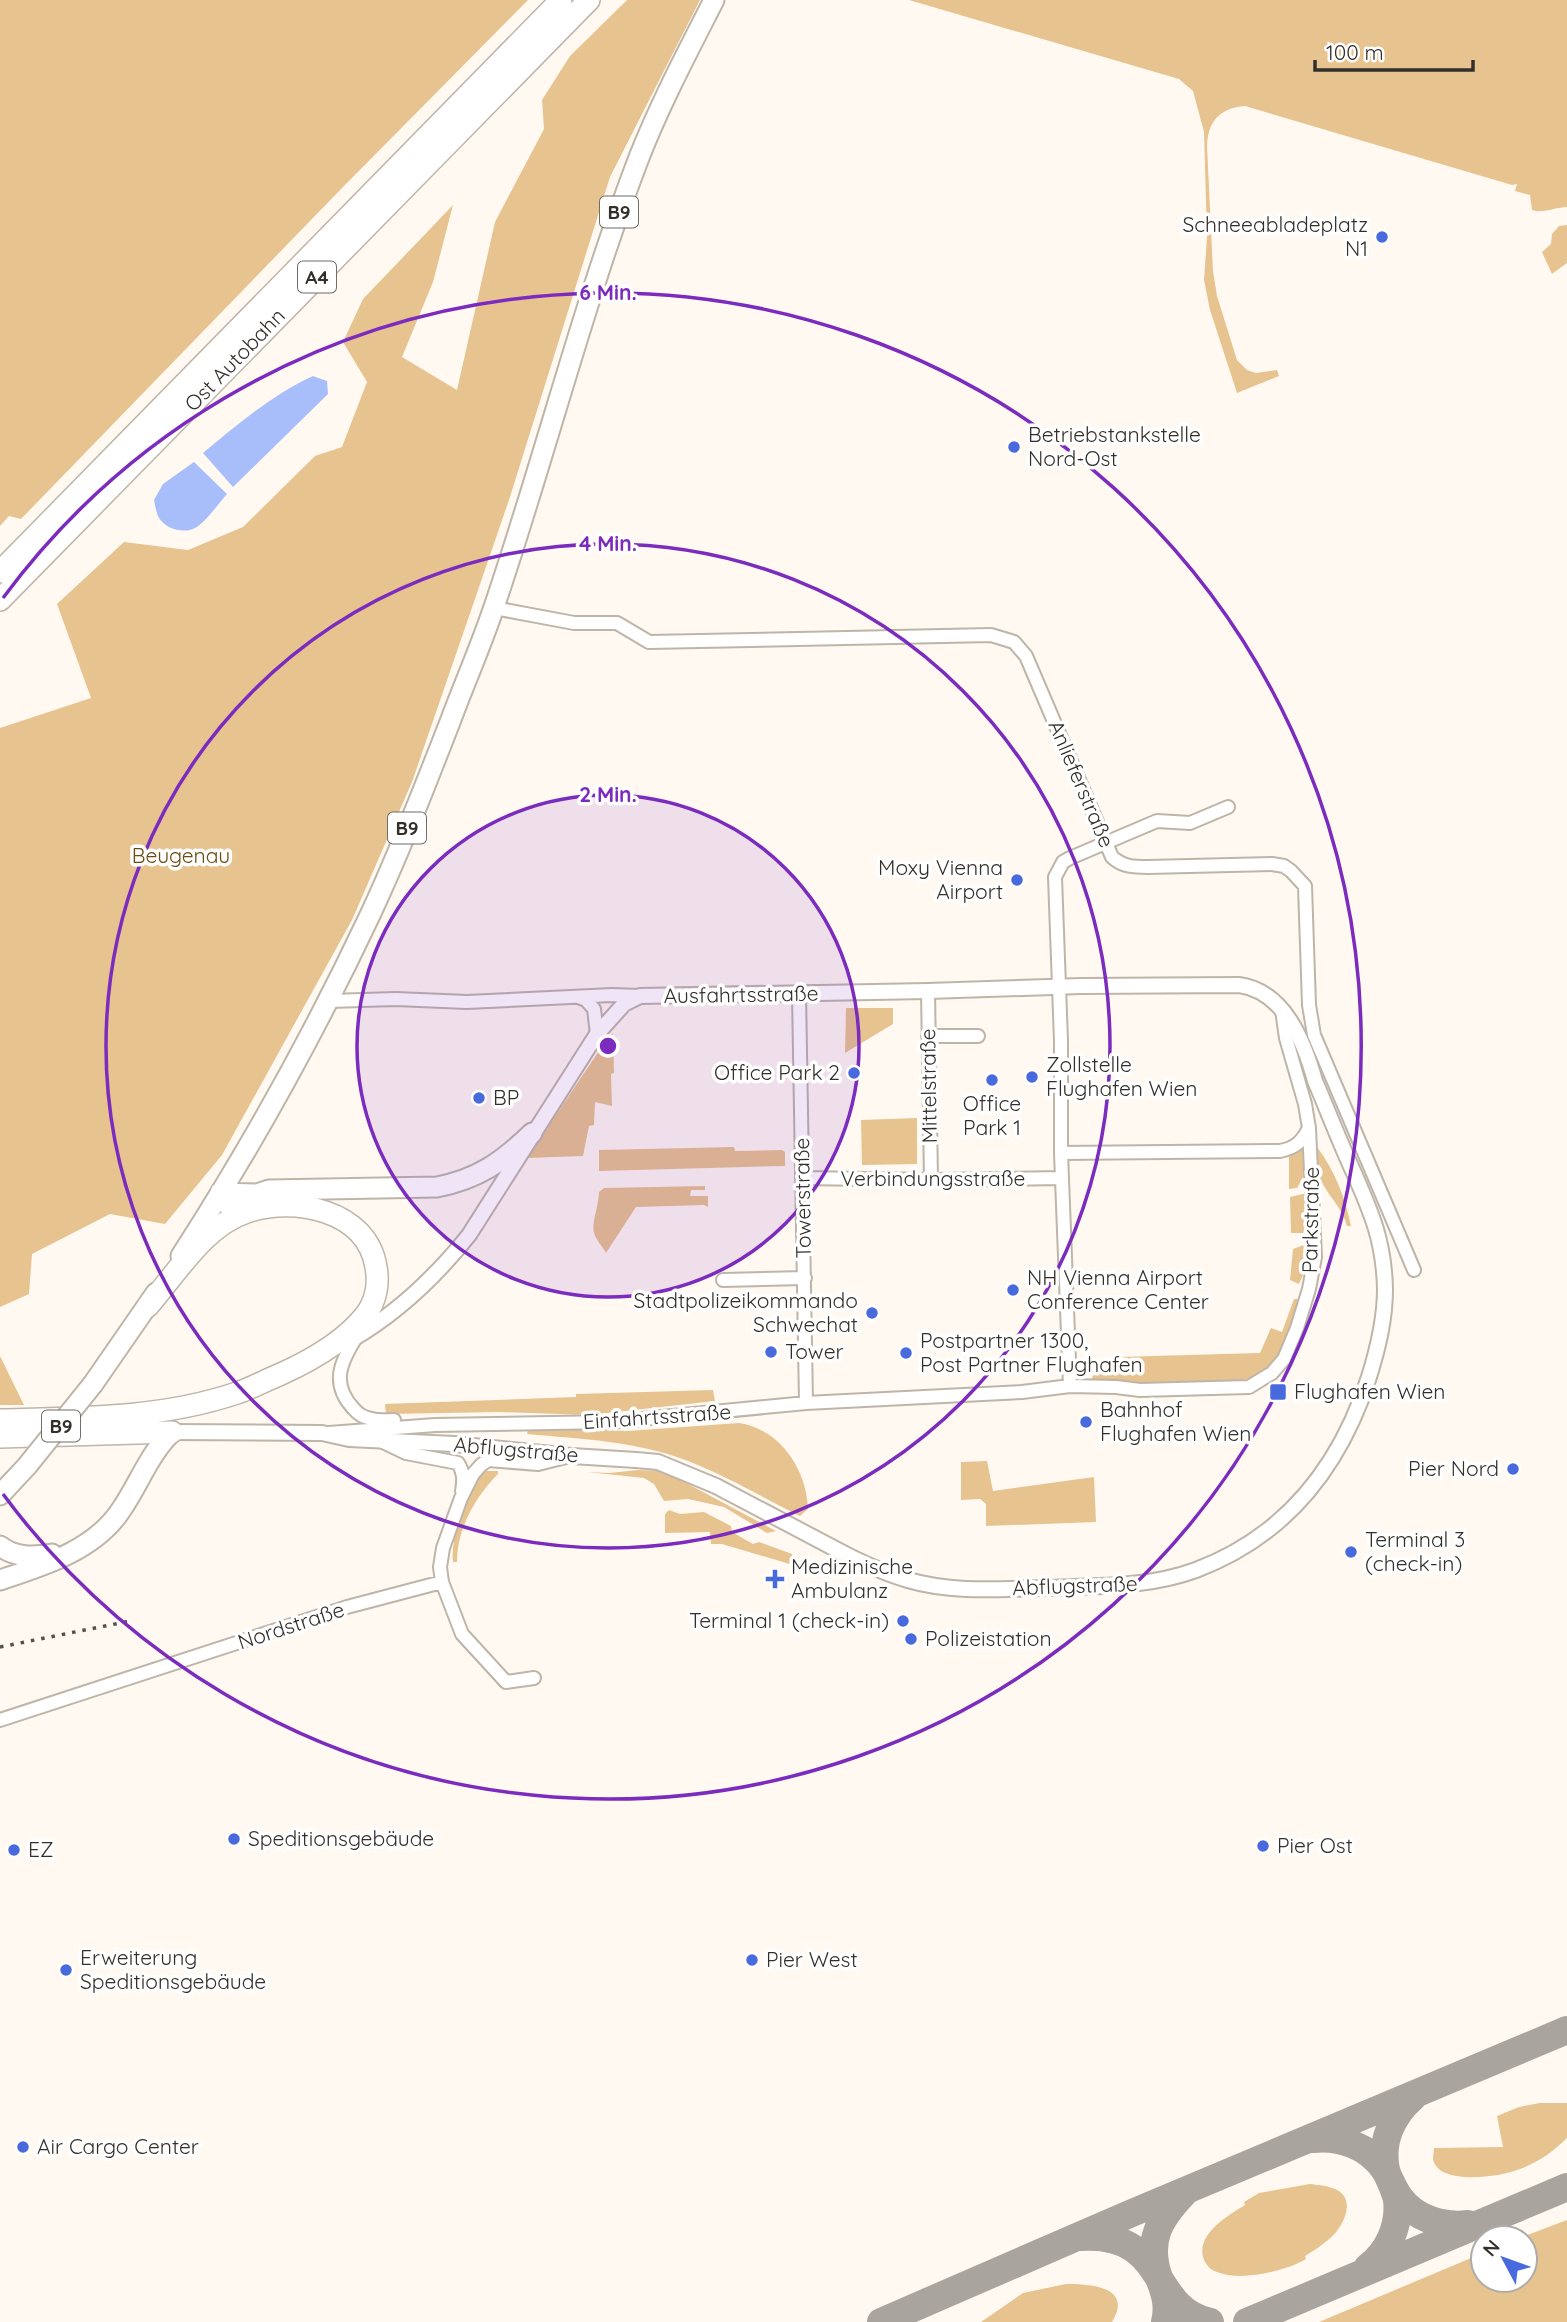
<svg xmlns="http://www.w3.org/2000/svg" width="1567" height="2322" font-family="Quicksand,sans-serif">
<rect width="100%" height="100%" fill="#fff9f1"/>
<path fill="#e7c390" d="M0 0H528L343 187 21 519 9 516 0 526Z
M627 0H700L610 177 509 500 412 782 352 920 222 1155 165 1224 110 1214 32 1254 29 1294 0 1307V728L91 698 57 604 124 542 188 550 243 527 315 456 342 447 367 382 343 342 363 299 453 205 433 282 402 357 457 390 495 222 544 129 542 100 570 56Z
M909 0H1567V207C1556 207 1543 214 1532 210L1530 195 1515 191 1517 184 1512 185 1245 106C1220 108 1208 121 1207 146L1213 271 1217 296 1237 360 1247 370 1256 373 1277 370 1279 376 1237 393 1210 310 1204 280 1207 237 1204 132 1193 91 1179 79Z
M1567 225V263L1552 274 1542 252 1551 244 1552 234 1559 226Z
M846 1008H893V1024L845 1053Z
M613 1033 614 1073 611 1074 612 1106 595 1102 594 1125 589 1126 583 1156 527 1158 605 1042Z
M917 1118V1164L862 1165 861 1120Z
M1305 1145 1306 1172 1297 1188 1289 1189V1157Z
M734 1147 735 1151 782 1150 785 1152V1166L599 1171V1150Z
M1317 1147C1335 1171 1345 1197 1351 1226H1347C1343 1210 1332 1200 1324 1186 1316 1174 1317 1161 1317 1147Z
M705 1186V1190H691L690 1196H708V1207L704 1205 636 1207 606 1253C603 1247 596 1240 594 1233 591 1224 599 1205 599 1192L604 1188Z
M1307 1193 1309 1222 1303 1233H1291L1290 1197Z
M1309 1243 1307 1266 1299 1284 1290 1280 1293 1249Z
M1294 1299H1301C1293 1322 1285 1355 1264 1371 1249 1383 1231 1380 1212 1381 1172 1383 1134 1385 1093 1382L1092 1377 1097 1372 1120 1371 1117 1357 1260 1353 1271 1328 1282 1332Z
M0 1356 24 1405H0Z
M713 1390 715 1401 589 1415 498 1412 386 1414 385 1404 576 1397V1394Z
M739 1423C780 1429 807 1470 808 1509L800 1516C763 1498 727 1476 688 1461 636 1441 582 1439 527 1434L528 1430 564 1429 628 1431Z
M987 1461 993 1491 1094 1477 1096 1522 986 1526V1504L980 1499 961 1500V1462Z
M638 1470 661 1471 673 1476 776 1531 767 1533 724 1507 688 1499 664 1501 654 1484 644 1478 587 1472 609 1473Z
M486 1471H498V1474C475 1497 457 1529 457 1562H453C450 1541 467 1481 486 1471Z
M669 1510 680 1514 704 1512 731 1526 732 1532 753 1544 759 1542 792 1554 793 1565 722 1544H711L710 1532 665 1533V1514Z
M1540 2103H1567V2138C1553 2152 1536 2164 1517 2170 1500 2177 1438 2186 1433 2159 1433 2155 1434 2152 1434 2148L1503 2147 1497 2116 1519 2107Z
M1310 2184C1317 2185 1325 2185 1332 2188 1359 2196 1344 2228 1328 2240 1321 2246 1313 2251 1305 2256L1306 2259C1286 2271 1241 2282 1217 2272 1210 2270 1205 2264 1203 2257 1197 2233 1229 2215 1245 2205L1244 2202 1259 2193Z
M1567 2220V2322H1319L1483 2253V2280H1525V2238H1519Z
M1066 2284C1089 2284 1134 2286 1112 2322H981L1023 2293Z"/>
<path fill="#a7befa" d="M313 376 327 381 328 394 233 487 203 453C238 424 272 395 313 376Z
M194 462 227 494C218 504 208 519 197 527 184 535 164 529 158 516 156 511 155 505 154 500L163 484Z"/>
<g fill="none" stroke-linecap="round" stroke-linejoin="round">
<path stroke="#aaa49e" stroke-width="28" d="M1313 2139C1340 2136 1368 2146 1384 2169 1390 2178 1393 2189 1400 2198 1416 2219 1443 2227 1468 2224
M1081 2237C1170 2232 1147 2308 1210 2322
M1368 2267C1388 2252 1400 2226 1397 2200 1395 2190 1389 2180 1386 2170 1380 2142 1392 2115 1413 2097
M881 2322 1132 2213 1567 2030
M1165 2322C1169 2306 1165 2293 1159 2278 1146 2241 1159 2219 1184 2193
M1247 2322 1567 2187"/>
<defs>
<path id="minor" d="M494 608 574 623H617L649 642 991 635 1014 642 1026 656 1112 857C1123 867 1134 867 1148 867L1272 864 1284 866 1291 871 1305 886 1309 1005 1314 1035 1414 1270
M928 991 931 1180
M799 994 806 1403
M578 997 586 1000 594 1009 597 1034
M329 1001 396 999 467 1002 612 995 640 996
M928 1036H978
M1061 1153 1280 1151C1295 1148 1302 1142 1309 1128
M803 1178 931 1180 1062 1178
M723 1280 805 1278
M357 1336C341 1361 330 1383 353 1408 357 1413 364 1418 372 1419 379 1421 387 1420 394 1420
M1070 1386 1061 1153V1041L1055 877 1063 862 1070 858 1157 821 1190 823 1228 807
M329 1433 435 1425 611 1422 806 1403 1022 1392 1070 1386 1116 1387 1140 1390 1249 1387 1272 1373 1284 1359 1297 1328 1309 1289 1315 1257 1309 1128 1305 1104 1286 1038 1282 1010
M381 1441 406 1453 458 1463C464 1473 464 1480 462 1491
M534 1678 506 1682 462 1634 442 1582 440 1567 443 1548 461 1498 473 1474 481 1465 488 1460 538 1464 566 1457
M0 1720 347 1607 442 1582"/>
<path id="tertiary" d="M351 1340C396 1314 437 1275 469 1235L597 1034 624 1004 640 996 928 991 1081 986 1239 985C1284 991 1304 1041 1315 1081 1328 1111 1340 1143 1354 1173 1372 1214 1384 1242 1385 1289 1385 1320 1378 1348 1369 1377 1340 1467 1286 1536 1196 1570 1147 1588 1095 1586 1044 1588 999 1589 952 1593 908 1580 886 1574 865 1564 845 1554
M172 1432 322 1433 349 1439 454 1444 572 1456 636 1460 658 1462 716 1486"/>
<path id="primary" d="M221 1193 257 1194 269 1190 437 1187C478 1179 502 1162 532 1133
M181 1256C252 1146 315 1032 371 913 400 851 425 786 450 722 464 684 481 646 494 607 545 457 583 303 640 155 661 102 688 51 714 0
M93 1384 156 1293
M0 1495 27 1466
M0 1546C15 1558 34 1557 52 1554
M0 1580C43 1566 95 1550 121 1510 139 1484 149 1454 172 1432"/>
<path id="motorway" d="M0 572 561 0
M0 600 589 0
M221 1193C226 1205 234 1209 246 1212
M0 1420C80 1418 160 1419 237 1393 252 1388 266 1380 281 1374 312 1360 346 1341 367 1313 376 1300 379 1283 376 1267 367 1210 294 1196 247 1212 204 1226 177 1273 148 1306
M0 1437 172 1432"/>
</defs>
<use href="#minor" stroke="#beb5a9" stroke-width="16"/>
<use href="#tertiary" stroke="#beb5a9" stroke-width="18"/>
<use href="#primary" stroke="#beb5a9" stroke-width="23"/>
<use href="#motorway" stroke="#beb5a9" stroke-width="24"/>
<use href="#minor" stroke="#fff" stroke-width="12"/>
<use href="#tertiary" stroke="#fff" stroke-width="14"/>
<use href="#primary" stroke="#fff" stroke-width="19"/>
<use href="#motorway" stroke="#fff" stroke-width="21"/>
<path stroke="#54504a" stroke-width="3.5" stroke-dasharray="3.5 7" stroke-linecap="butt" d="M0 1647 130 1621"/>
<defs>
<path id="tertiary-bridge" d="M716 1486 845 1554"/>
<path id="primary-bridge" d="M27 1466 93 1384"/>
</defs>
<use href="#tertiary-bridge" stroke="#beb5a9" stroke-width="18" stroke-linecap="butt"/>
<use href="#primary-bridge" stroke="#beb5a9" stroke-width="23" stroke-linecap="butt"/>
<use href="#tertiary-bridge" stroke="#fff" stroke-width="14"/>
<use href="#primary-bridge" stroke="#fff" stroke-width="19"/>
</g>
<circle cx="608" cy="1046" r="251" fill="#7b2cbf" fill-opacity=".12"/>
<g fill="none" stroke="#7b2cbf" stroke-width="3.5">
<circle cx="608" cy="1046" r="251"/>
<circle cx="608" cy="1046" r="502"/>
<path d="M3 598A753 753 0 1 1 3 1494"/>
</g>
<g fill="#486add" stroke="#fff" stroke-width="2.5">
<circle cx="1382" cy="237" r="7"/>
<circle cx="1014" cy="447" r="7"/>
<circle cx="1017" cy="880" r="7"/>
<circle cx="854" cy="1073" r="7"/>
<circle cx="1032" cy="1077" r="7"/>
<circle cx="992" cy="1080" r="7"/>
<circle cx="479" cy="1098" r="7"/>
<circle cx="1013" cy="1290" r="7"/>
<circle cx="872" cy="1313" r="7"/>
<circle cx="771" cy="1352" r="7"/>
<circle cx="906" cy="1353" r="7"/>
<rect x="1269" y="1383" width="18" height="18" rx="3.5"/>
<circle cx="1086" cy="1422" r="7"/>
<circle cx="1513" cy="1469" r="7"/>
<circle cx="1351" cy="1552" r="7"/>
<path d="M771.5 1568.5h7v7h7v7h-7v7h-7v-7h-7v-7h7z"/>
<circle cx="903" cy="1621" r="7"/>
<circle cx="911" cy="1639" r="7"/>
<circle cx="234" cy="1839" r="7"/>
<circle cx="1263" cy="1846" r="7"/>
<circle cx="14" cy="1850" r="7"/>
<circle cx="752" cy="1960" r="7"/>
<circle cx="66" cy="1970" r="7"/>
<circle cx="23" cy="2147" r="7"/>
</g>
<g text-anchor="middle" stroke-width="7" stroke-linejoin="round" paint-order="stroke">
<g fill="#fff" stroke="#706d6a" stroke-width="2">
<rect x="600" y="196.5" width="38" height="31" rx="5"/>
<rect x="298" y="261.5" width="38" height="31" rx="5"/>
<rect x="388" y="812.5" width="38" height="31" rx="5"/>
<rect x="42" y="1410.5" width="38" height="31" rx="5"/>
</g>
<g font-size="19" font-weight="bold" fill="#332f2a">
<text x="619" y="219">B9</text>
<text x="317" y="284">A4</text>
<text x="407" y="835">B9</text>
<text x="61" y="1433">B9</text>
</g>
<g font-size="21" fill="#332f2a" stroke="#fff" text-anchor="start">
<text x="1368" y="232" text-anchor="end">Schneeabladeplatz<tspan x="1368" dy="24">N1</tspan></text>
<text x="1028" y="442">Betriebstankstelle<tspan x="1028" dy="24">Nord-Ost</tspan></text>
<text x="1003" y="875" text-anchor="end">Moxy Vienna<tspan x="1003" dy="24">Airport</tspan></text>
<text x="1046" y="1072">Zollstelle<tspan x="1046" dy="24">Flughafen Wien</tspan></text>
<text x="840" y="1080" text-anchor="end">Office Park 2</text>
<text x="493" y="1105">BP</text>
<text x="992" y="1111" text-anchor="middle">Office<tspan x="992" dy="24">Park 1</tspan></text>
<text x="1027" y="1285">NH Vienna Airport<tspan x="1027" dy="24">Conference Center</tspan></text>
<text x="858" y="1308" text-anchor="end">Stadtpolizeikommando<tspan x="858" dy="24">Schwechat</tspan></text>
<text x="920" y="1348">Postpartner 1300,<tspan x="920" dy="24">Post Partner Flughafen</tspan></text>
<text x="785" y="1359">Tower</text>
<text x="1294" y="1399">Flughafen Wien</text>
<text x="1100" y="1417">Bahnhof<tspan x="1100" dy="24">Flughafen Wien</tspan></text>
<text x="1499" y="1476" text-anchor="end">Pier Nord</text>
<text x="1365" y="1547">Terminal 3<tspan x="1365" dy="24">(check-in)</tspan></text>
<text x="791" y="1574">Medizinische<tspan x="791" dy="24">Ambulanz</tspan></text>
<text x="889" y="1628" text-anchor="end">Terminal 1 (check-in)</text>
<text x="925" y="1646">Polizeistation</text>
<text x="248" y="1846">Speditionsgebäude</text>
<text x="1277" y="1853">Pier Ost</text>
<text x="28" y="1857">EZ</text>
<text x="80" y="1965">Erweiterung<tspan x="80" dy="24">Speditionsgebäude</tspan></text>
<text x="766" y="1967">Pier West</text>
<text x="37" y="2154">Air Cargo Center</text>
</g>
<g font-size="21" fill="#332f2a" stroke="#fff">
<text transform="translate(235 360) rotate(-46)" y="7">Ost Autobahn</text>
<text transform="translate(1081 784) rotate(67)" y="7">Anlieferstraße</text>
<text transform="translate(741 995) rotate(-1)" y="7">Ausfahrtsstraße</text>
<text transform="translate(929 1086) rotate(-91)" y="7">Mittelstraße</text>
<text x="933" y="1186">Verbindungsstraße</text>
<text transform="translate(803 1198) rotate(-91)" y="7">Towerstraße</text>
<text transform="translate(1311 1220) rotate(-89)" y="7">Parkstraße</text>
<text transform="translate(657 1417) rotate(-4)" y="7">Einfahrtsstraße</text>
<text transform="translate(516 1450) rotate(5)" y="7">Abflugstraße</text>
<text transform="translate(1075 1586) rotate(-2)" y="7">Abflugstraße</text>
<text transform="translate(291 1626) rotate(-18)" y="7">Nordstraße</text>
</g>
<g font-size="21" fill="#6d4c11" stroke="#fff">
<text x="181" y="863">Beugenau</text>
</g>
</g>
<circle cx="608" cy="1046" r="10" fill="#7b2cbf" stroke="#fff" stroke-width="3.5"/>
<g font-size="21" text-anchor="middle" font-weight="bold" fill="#7b2cbf" stroke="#fff" stroke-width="7" stroke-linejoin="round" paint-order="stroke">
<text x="608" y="300">6 Min.</text>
<text x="608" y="551">4 Min.</text>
<text x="608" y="802">2 Min.</text>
</g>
<g transform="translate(1504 2259) rotate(311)"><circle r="33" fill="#ffffff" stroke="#adacaa" stroke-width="2"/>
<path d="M0-5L12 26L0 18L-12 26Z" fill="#486add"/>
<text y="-10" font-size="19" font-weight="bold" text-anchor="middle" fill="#332f2a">N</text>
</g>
<path d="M1315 60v10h158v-10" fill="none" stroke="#332f2a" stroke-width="3.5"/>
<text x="1326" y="60" font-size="21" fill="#332f2a" stroke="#ffffff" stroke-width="5" paint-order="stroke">100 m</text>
</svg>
